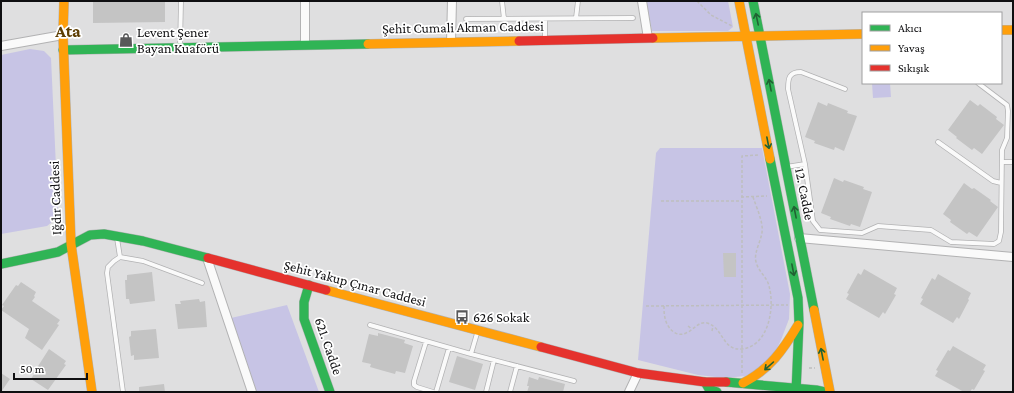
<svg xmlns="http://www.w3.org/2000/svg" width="1014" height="393" font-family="'Crimson Pro',serif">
<rect width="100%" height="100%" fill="#dfdfe0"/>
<path fill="#c7c4e5" d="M646 1H728L733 27 728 31H652Z
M30 49 44 51 51 58 58 211 53 221 47 226 1 234V55Z
M872 83H890L891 97 873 98Z
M660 148H762L790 294 789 319 781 340 772 358 760 369 745 376 725 378 698 375 638 360 656 153Z
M287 305 319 392H255L231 318Z"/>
<path fill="#c4c4c4" d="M93 1H165V22L93 23Z
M970 100 978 106 980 104 997 117 996 119 1004 125 982 154 974 148 972 150 956 138 957 137 948 130Z
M818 102 827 106 828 103 848 111 847 113 857 116 844 151 835 147 834 150 814 143 815 141 805 137Z
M834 178 843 182 844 180 864 187 863 189 872 192 860 227 851 224 850 226 830 219 831 217 821 213Z
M964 183 972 189 974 188 991 200 990 201 998 207 977 237 969 232 967 234 950 222 951 220 943 214Z
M723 253H736V277H724Z
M864 269 897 288 894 294 896 295 885 314 883 312 879 318 846 299 849 294 847 293 858 273 861 275Z
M152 272 155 301 130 304 129 299H126L125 280H127V275Z
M938 274 971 293 968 299 969 300 959 319 957 317 953 323 920 304 923 299 921 298 932 278 935 280Z
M21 282 36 292 34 296 35 297 32 301 60 320 57 324 59 325 42 350 25 338 29 329 1 310 4 306 2 305 16 285 18 286Z
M199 299 200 302 205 301 207 327 178 329 175 304H181L180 301Z
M156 329 159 358 134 360V355L131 356 129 337 131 336V331Z
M378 333 405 340 404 343 413 346 405 373 396 371 395 374 384 371 370 367 371 364 362 362 369 334 378 336Z
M953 346 986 365 983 370 985 371 974 390 972 389 970 392H964L935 376 938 371 936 370 948 350 950 351Z
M49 349 66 361 64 364 66 365 48 390 31 379 34 374H33Z
M457 356 483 364 475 390 449 382Z
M1 373 10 379 1 392Z
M529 377 538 380 539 377 565 384 563 392H527L529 386H527Z
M164 384 165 392H139V387Z"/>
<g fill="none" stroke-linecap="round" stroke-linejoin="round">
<defs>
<path id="lane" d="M502 1 504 19
M576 18 578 1
M466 19 633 18
M545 19V40
M180 47 181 1
M845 89 801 72C789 72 788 78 788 89L805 164 813 221 820 230 862 233 878 226 931 230 951 242 994 244 999 241 1001 232 1002 150 1007 138 1008 111 1007 105 978 83
M938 142 993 181 1001 183
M1002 162H1013
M786 167 805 164
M117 238 120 257
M370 325 471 354 574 381
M426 342 414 381V385L417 387 433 392
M471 354 478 330
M123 392 107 273 108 267 114 261 120 257 143 261 202 283
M436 392 449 348
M486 392 494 360
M510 392 517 366"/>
<path id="street" d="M642 1 648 38
M451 42 452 1
M305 45V1
M1 46 63 35
M799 238 1013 257
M207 258 252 392
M629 392 638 373"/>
<path id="fast" d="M753 1 814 310
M63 50 368 44
M770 159 798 298 799 323 796 392
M1 264 58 252 90 235 104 234 143 241 208 258
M309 285 304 302V319L330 392
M705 382 709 389 717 392
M726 382 816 390 825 392"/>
<path id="slow" d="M64 1 63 35 71 244 92 392
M739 1 770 159
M1001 30H1013
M653 38 863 34
M368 44 519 41
M326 290 541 347
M814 310 830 392
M743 383C770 369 783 350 798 325"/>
<path id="jam" d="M519 41 653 38
M208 258 326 290
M541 347 638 373 705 382H726"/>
</defs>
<use href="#lane" stroke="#b2b2b3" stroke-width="5.5"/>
<use href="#street" stroke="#b2b2b3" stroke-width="10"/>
<use href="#fast" stroke="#b2b2b3" stroke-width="10"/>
<use href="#slow" stroke="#b2b2b3" stroke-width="10"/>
<use href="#jam" stroke="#b2b2b3" stroke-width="10"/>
<path stroke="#bebebf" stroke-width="1.5" stroke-dasharray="3 2" stroke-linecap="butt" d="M697 1 711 15 732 26
M741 197 767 196
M661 201H741
M646 306 788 305
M664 306C664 310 664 314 665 318 667 328 676 338 686 333 694 330 698 321 707 323 724 328 722 351 742 349 769 346 775 307 769 286 767 277 758 271 756 262 753 251 764 238 762 226 761 217 756 206 753 197
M688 326 692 329
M712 331 713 326
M809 368H815
M742 373V156L759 155"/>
<use href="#lane" stroke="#fafafa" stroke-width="4"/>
<use href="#street" stroke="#fafafa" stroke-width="8"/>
<use href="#fast" stroke="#30b455" stroke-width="9"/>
<use href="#slow" stroke="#ff9f0a" stroke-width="9"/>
<use href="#jam" stroke="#e5322d" stroke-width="9"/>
</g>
<defs><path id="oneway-shaft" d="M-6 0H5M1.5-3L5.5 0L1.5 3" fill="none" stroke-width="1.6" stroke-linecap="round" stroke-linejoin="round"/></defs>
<g stroke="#206233">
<use href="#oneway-shaft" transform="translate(757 19) rotate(-102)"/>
<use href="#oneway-shaft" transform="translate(770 85) rotate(-101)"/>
<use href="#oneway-shaft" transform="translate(768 143) rotate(79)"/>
<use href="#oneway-shaft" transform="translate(795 212) rotate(-101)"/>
<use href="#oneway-shaft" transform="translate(793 270) rotate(79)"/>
<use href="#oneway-shaft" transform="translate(822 354) rotate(-101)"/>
<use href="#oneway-shaft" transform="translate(769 366) rotate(138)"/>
</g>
<defs>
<symbol id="shop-bare" viewBox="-9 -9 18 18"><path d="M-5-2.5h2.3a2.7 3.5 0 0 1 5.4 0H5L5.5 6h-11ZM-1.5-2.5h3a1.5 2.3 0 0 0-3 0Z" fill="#585859" stroke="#fff" stroke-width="2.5" paint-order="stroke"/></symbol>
<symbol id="bus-bare" viewBox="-9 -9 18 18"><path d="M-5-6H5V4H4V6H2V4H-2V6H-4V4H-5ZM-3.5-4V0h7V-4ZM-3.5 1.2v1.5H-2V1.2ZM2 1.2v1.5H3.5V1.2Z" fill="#585859" stroke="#fff" stroke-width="2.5" paint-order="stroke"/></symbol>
</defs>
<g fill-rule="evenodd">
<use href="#shop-bare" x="116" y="30" width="20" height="20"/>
<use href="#bus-bare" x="452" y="307" width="20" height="20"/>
</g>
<g text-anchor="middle" stroke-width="3.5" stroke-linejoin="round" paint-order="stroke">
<g font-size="14" fill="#0f0f11" stroke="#fff">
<text transform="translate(463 27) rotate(-1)" y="5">Şehit Cumali Akman Caddesi</text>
<text transform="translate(805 194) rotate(79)" y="5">12. Cadde</text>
<text transform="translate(55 198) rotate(-92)" y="5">Iğdır Caddesi</text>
<text transform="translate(355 283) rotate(15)" y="5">Şehit Yakup Çınar Caddesi</text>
<text transform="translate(329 346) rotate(71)" y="5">621. Cadde</text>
</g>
<g font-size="14" fill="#0f0f11" stroke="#fff" text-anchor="start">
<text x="137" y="37">Levent Şener<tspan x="137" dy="16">Bayan Kuaförü</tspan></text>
<text x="473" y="322">626 Sokak</text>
</g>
<g font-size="18" font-weight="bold" fill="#5d3e03" stroke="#fff">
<text x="68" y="37">Ata</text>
</g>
</g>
<rect width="1014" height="393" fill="none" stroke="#0f0f11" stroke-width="4"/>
<rect x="862" y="12" width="140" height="72" fill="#ffffff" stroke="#9f9fa0"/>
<rect x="870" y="25" width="20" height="6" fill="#30b455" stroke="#9f9fa0"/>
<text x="898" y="32" font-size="12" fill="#0f0f11">Akıcı</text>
<rect x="870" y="45" width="20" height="6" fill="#ff9f0a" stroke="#9f9fa0"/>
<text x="898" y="52" font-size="12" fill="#0f0f11">Yavaş</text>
<rect x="870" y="65" width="20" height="6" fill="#e5322d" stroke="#9f9fa0"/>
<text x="898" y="72" font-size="12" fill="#0f0f11">Sıkışık</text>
<path d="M14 373v6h73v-6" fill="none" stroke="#0f0f11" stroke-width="2"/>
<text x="20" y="373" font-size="12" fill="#0f0f11" stroke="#ffffff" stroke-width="3" paint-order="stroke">50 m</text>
</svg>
